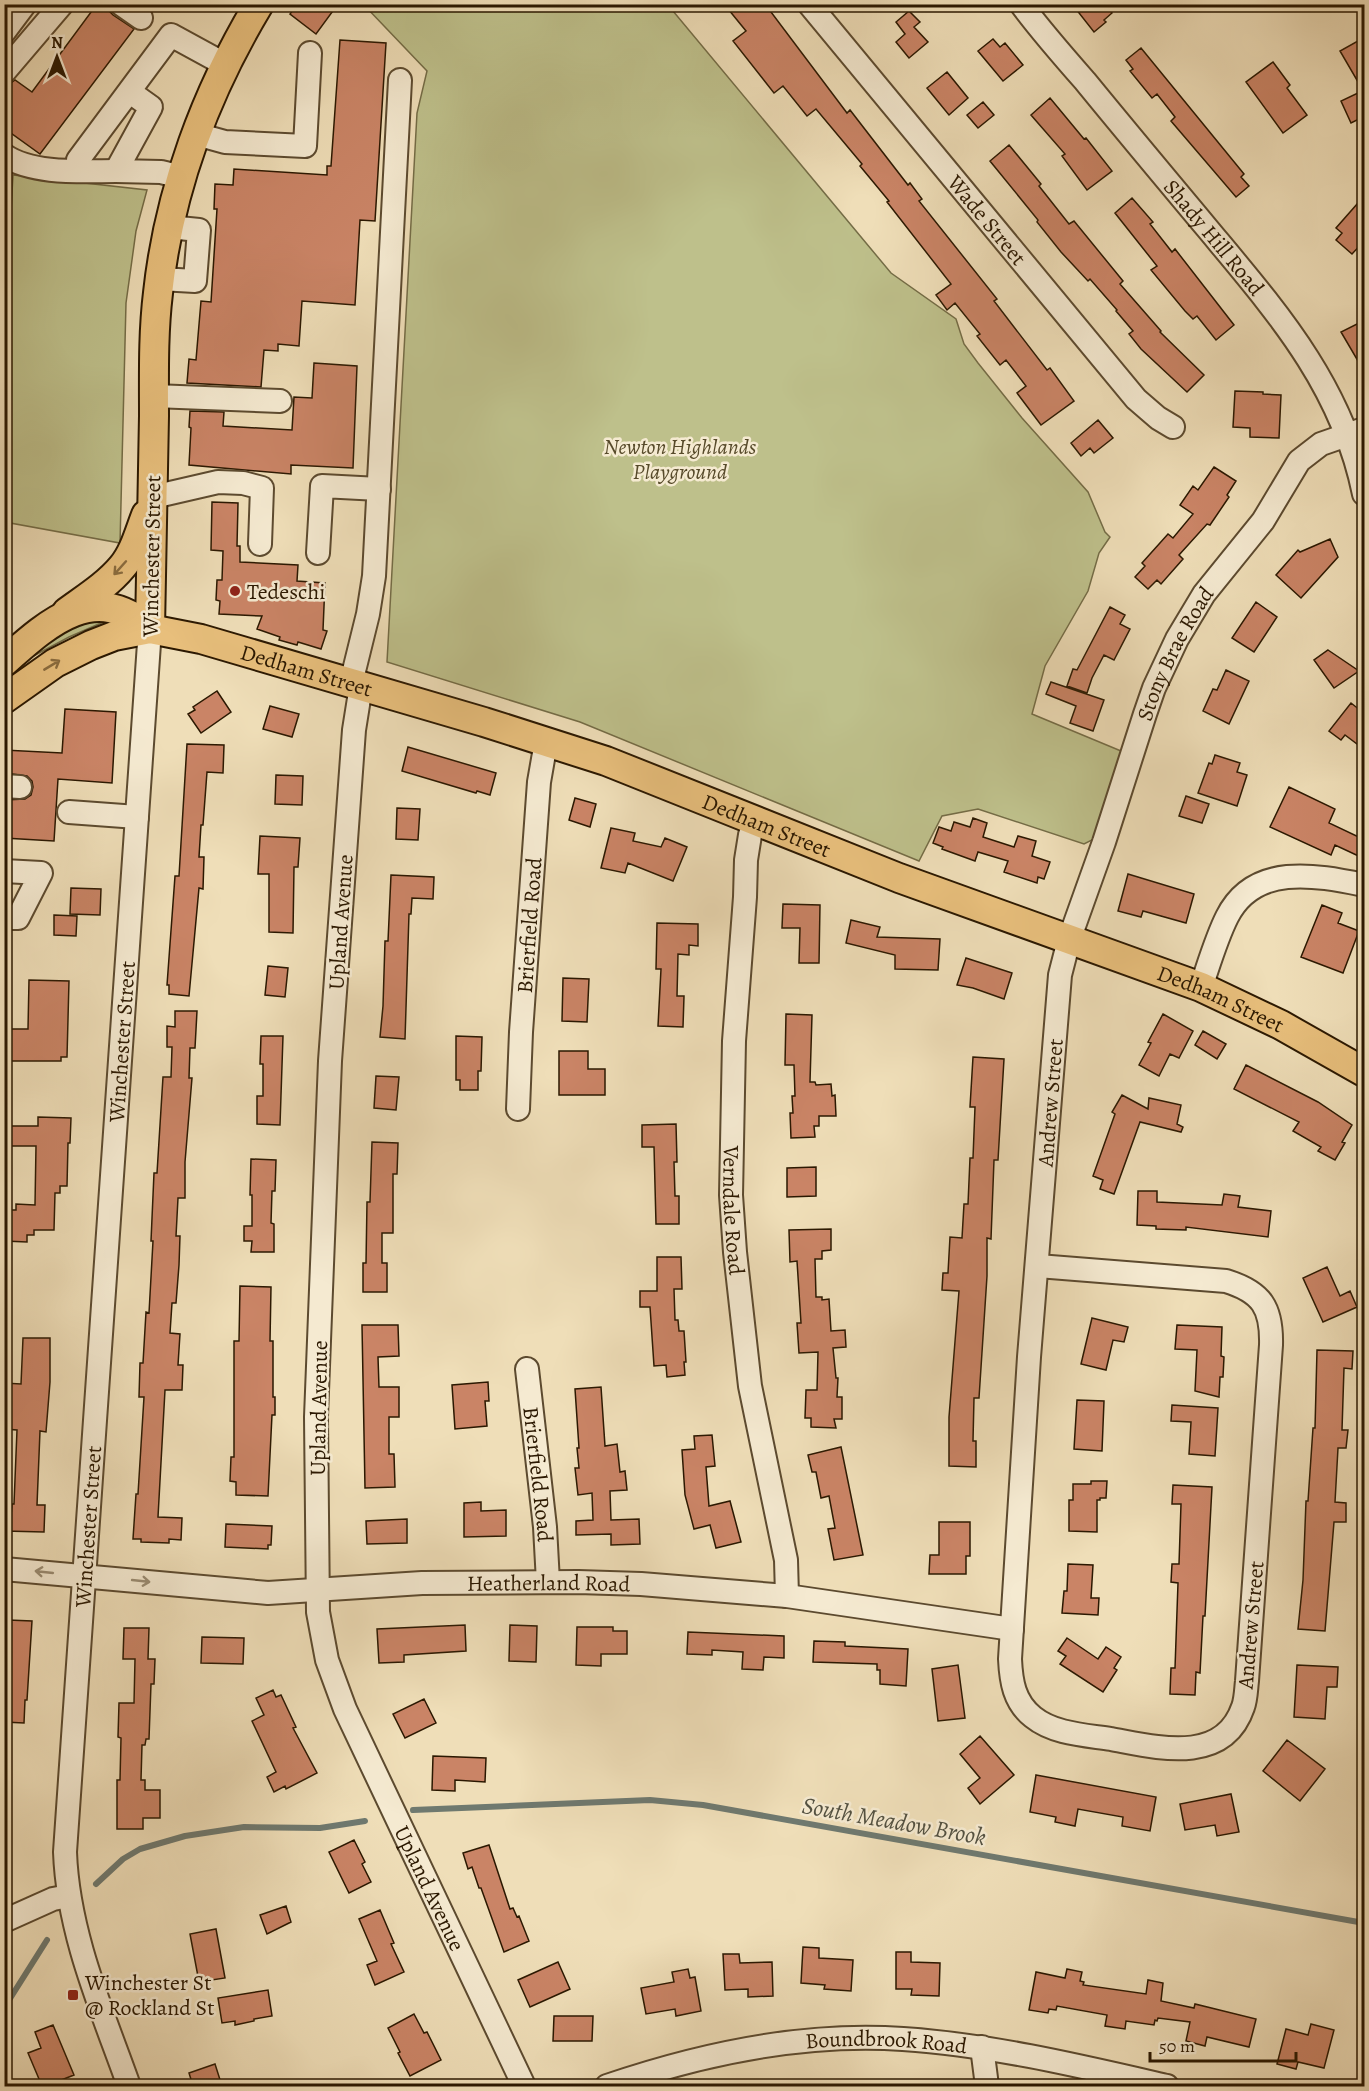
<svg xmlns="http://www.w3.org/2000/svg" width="1369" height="2091" font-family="Alegreya,serif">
<rect width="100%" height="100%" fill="#efdeb8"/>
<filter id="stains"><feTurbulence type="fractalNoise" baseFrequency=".00333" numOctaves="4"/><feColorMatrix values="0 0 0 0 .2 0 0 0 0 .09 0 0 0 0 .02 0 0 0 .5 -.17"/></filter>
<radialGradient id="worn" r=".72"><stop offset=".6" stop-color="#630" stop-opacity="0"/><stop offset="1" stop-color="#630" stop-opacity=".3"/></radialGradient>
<path fill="#bec08b" stroke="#746c46" stroke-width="1.5" d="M364 5H668L891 273 956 319 964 344 978 363 1022 418 1088 492 1105 532 1110 537 1099 553 1088 591 1045 666 1032 714 1121 751 1100 836 1084 844 978 809 942 816 919 861 580 722 387 662 417 113 427 71Z
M13 175 147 190 136 231 126 303 120 543 5 522 4 333Z
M108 620 69 637 26 660 71 622Z"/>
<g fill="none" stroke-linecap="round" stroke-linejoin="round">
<path stroke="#6f796f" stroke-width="6" d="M413 1810 650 1800 703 1805 1364 1923
M96 1884 123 1859 140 1849 185 1836 244 1827 320 1828 365 1821
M4 2008 47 1940"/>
</g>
<path fill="#ca8466" stroke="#2b1801" stroke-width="1.5" d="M97 4H102L113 15 134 29 40 154 4 128V88L15 80 32 92Z
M297 4H338L316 34 290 14Z
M724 4H765L847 113 850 110 908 185 910 183 922 199 919 201 997 299 994 301 1047 370 1050 368 1074 401 1041 425 1017 393 1026 386 1006 360 1000 365 977 336 980 334 955 303 947 310 936 295 951 284 887 202 889 201 860 166 862 164 816 109 807 116 783 86 774 93 733 41 746 31Z
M1072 4H1105L1112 13 1104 20 1106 22 1094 32Z
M909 11 920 22 914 27 928 42 909 58 896 42 905 34 896 22Z
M1365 37V94L1340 51Z
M993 39 1000 47 1005 43 1023 65 1003 81 978 51Z
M340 40 386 43 375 221 360 220 355 305 302 301 299 346 278 344V351L264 350 261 387 187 383 189 359 196 360 201 301 211 302 217 209H214L215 184 233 185 234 169 327 175V166H331Z
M1141 48 1244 174 1241 177 1249 186 1236 197 1171 121 1175 117 1157 94 1152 98 1130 71 1133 69 1126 60Z
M1273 62 1290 85 1287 88 1307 115 1283 133 1246 82Z
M947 72 968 98 949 115 927 88Z
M1360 92 1365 101V116L1351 123 1341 101Z
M1050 98 1084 139 1086 138 1112 171 1087 190 1062 156 1065 154 1031 115Z
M983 102 994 115 978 128 967 115Z
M1009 145 1041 184 1039 186 1069 224 1074 221 1123 281 1120 284 1161 331 1160 332 1204 375 1187 392 1141 349 1129 334 1133 331 1116 311 1117 310 1090 279 1088 281 1061 252 1037 222 1038 220 990 161Z
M1365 195V240L1352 254 1336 240 1342 233 1336 228Z
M1132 198 1153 222 1150 224 1172 252 1175 249 1234 325 1216 340 1197 316 1193 319 1185 311 1151 270 1157 266 1115 213Z
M1365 320V373L1341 332Z
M314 363 357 366 353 468 291 465V474L189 465 191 428 189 427 190 411 224 412 223 426 292 430 294 397 312 398Z
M1235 391 1263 392V394L1281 395 1279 438 1250 437V428L1233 427Z
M1098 420 1113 438 1094 453 1090 448 1081 456 1071 443Z
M1214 467 1236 481 1227 495 1229 497 1210 525 1207 524 1179 555 1183 559 1161 584 1157 580 1148 589 1135 577 1145 566 1142 563 1168 534 1173 538 1193 514 1180 505 1193 486 1198 490Z
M212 502 238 503 237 546H240V562L298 565 297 581 325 583 323 630 327 631 321 649 298 642 297 645 279 640 280 637 257 629 262 616 219 614 220 601 216 600 217 580H222L223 551 211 550Z
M1330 539 1338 557 1301 598 1276 575 1298 550 1300 552Z
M1256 602 1277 617 1254 652 1232 638Z
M1110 607 1125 615 1120 624 1130 629 1114 660 1104 655 1092 678 1087 693 1067 686 1073 669 1077 670Z
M1328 650 1359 671 1334 688 1314 660Z
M1226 670 1249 681 1229 724 1203 711 1213 689 1217 690Z
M1051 682 1104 700 1093 731 1070 723 1076 706 1046 694Z
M217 691 231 712 201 733 188 714 195 710 193 707Z
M1351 703 1365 714V750L1345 735 1341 740 1329 731Z
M270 706 299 714 292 737 263 729Z
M65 709 116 712 112 783 58 779 54 841 4 838V800L25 799 31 795 33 787 32 781 27 776 4 773V750L62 753Z
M187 744 224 745 223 773 207 772 203 825H201L199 857H204L203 889 199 888 189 996 169 994V985H167L175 876H179Z
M408 747 496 773 490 795 477 791 476 793 402 771Z
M1215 755 1240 763 1237 772 1247 775 1237 806 1198 793 1209 763 1212 764Z
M276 775 303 776 302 805 275 804Z
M1289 787 1335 809 1329 823 1365 840V859L1335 845 1331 855 1270 827Z
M1186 796 1209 804 1202 823 1179 816Z
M575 798 596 804 590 827 569 820Z
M397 808 420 809 418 840 396 839Z
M973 818 987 823 983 837 1014 847 1018 836 1036 841 1032 856 1050 862 1044 879 1038 877 1037 883 1004 872 1008 861 978 852 975 861 942 849 943 847 933 843 939 827 951 831 954 822 970 827Z
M611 828 635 833 633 841 661 847 665 838 687 847 673 881 628 863 625 873 601 868Z
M260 836 300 838 298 867H294L293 933 269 932V874H258Z
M1128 874 1194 894 1186 923 1143 911 1141 917 1118 911Z
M391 875 434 877 433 899 412 898 411 914H409L405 1039 380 1037 383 1006 385 941H388Z
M71 888 101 889 100 915 70 914Z
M783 904 820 905 819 963H799L800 928H782Z
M1322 905 1342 913 1338 923 1359 931 1343 973 1301 957Z
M54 915 77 916 76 936 54 935Z
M851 920 880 927 877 937 940 939 938 970 895 969V955L846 943Z
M657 923 698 924V946L689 945V955L678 954 677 996H684L683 1027 658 1026 661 969H656Z
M966 958 1012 973 1004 999 973 988 957 985Z
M268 966 288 968 285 997 265 995Z
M563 978 589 979 587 1022 562 1021Z
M29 980 69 981 67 1057H61V1061H10V1029H28Z
M175 1011H197L195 1048H190L189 1078H192L185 1162V1198H178L176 1236H180L179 1265 176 1303H172L170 1333 180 1334 178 1365H183L182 1390H165L158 1517 182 1518 181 1540 169 1539V1543L141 1542V1539H133L136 1494H138L144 1397H139L140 1363H143L146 1312 149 1313 153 1241H151L154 1173H157L163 1077H171L172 1047H167V1026L175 1027Z
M786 1014 812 1015 810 1082H815L816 1085 831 1084 832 1096 835 1095 836 1116H819V1126H814L815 1137 791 1138 790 1113H793L792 1096H795L794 1065H785Z
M1163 1014 1193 1031 1179 1058 1170 1054 1159 1076 1139 1065 1151 1043 1148 1042Z
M1203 1031 1226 1044 1217 1059 1195 1045Z
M261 1036H283L280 1125 257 1124V1096H263V1064H260Z
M456 1036 482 1037 481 1071H478V1090H460V1080H456Z
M559 1051H588V1069H605V1095H559Z
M973 1057 1004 1059 998 1160H994L991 1239 987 1238V1276L979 1398H974L973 1441H976V1467L949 1466V1417L959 1291 942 1290 943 1273H948L950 1237 962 1238 964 1204H968L970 1158H973L975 1107H970Z
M1246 1065 1318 1102 1352 1125 1342 1142 1345 1143 1335 1160 1318 1151 1321 1147 1293 1131 1299 1122 1234 1089Z
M376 1076 399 1077 396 1110 374 1108Z
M1122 1095 1148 1109 1149 1098 1181 1105 1177 1124 1183 1127 1181 1132 1140 1122 1114 1194 1100 1189 1103 1180 1093 1176 1115 1114 1112 1112Z
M38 1117 71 1118 70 1143H68L67 1186H60V1193H55L54 1230H34V1235H27V1242L4 1241V1210H16V1204L35 1205 36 1146H4V1126H38Z
M676 1124 677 1162H674L675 1196H679V1224H656L654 1147H642V1125Z
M372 1142 398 1143 397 1174H393V1233H382V1263H387V1292H363V1263H366L367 1202H370Z
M251 1159 276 1160 275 1191H272L271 1223 274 1224V1252H251L252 1241H244V1226H252V1195H250Z
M816 1167V1196L787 1197V1168Z
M1138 1191H1157V1202L1222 1205 1224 1194 1240 1196 1238 1207 1271 1211 1268 1237 1186 1227V1230L1156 1229V1226L1137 1225Z
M831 1229V1250L822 1251V1259H815L816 1297H822V1300L829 1299 831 1331 845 1330 846 1347 833 1348 836 1378H838L837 1397H842V1419H834L836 1428 811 1427V1418H805L806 1390H817L818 1352 799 1353 797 1323H801L797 1261 790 1262 789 1230Z
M657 1257H681L682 1289H674L675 1320H678L679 1331H684L686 1362H684L685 1375 667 1377 666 1365 654 1366 650 1307H640V1291H657Z
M1327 1267 1340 1296 1350 1291 1357 1307 1323 1322 1303 1278Z
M240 1286 271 1287 270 1341H273V1397H275V1415H272L268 1496 236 1495V1482L230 1481 231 1457H234V1341H239Z
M1092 1318 1128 1327 1124 1342 1113 1340 1106 1370 1081 1364Z
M362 1325H398L399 1356 378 1357 379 1387H399V1417H389V1454H394L395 1487 365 1488Z
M1177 1325 1222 1327 1221 1356 1224 1357 1223 1377H1220L1219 1397 1195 1391 1197 1350 1175 1349Z
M23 1338H50V1382L46 1432 40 1431 37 1505H45L44 1532 4 1531 5 1516H11L12 1504H14L17 1430 4 1429V1383L21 1384Z
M1317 1350 1353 1351 1352 1369 1344 1368 1342 1430H1348L1346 1448H1338L1335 1502 1346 1503V1522H1334L1325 1631 1298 1629 1303 1580 1306 1501H1308L1313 1428H1315Z
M488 1382 489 1401H485L487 1426 455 1429 452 1385Z
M601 1387 605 1446 617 1444 620 1472 625 1471 627 1490 610 1491 611 1520 639 1519 640 1544 611 1545V1534L576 1535V1521L593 1520 592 1493 578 1495 575 1468H579L577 1448H579L575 1389Z
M1077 1400 1104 1401 1102 1451 1074 1449Z
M1172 1405 1218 1408 1215 1456 1189 1454 1191 1422 1171 1421Z
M712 1435 715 1466 706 1467 709 1506 730 1501 741 1542 716 1548 710 1525 694 1529 685 1495 682 1450 695 1449 694 1436Z
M841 1447 863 1555 834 1560 828 1529 835 1528 829 1496 821 1498 816 1472H812L808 1455Z
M1091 1481H1107L1106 1498H1100V1500H1097V1532L1069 1531V1500H1073V1484H1091Z
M1173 1485 1212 1487 1205 1616H1203L1200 1673 1196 1672 1195 1695 1170 1694 1171 1668H1175L1178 1583 1171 1582 1172 1564H1179L1181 1504H1172Z
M481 1502V1511L506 1510V1536L464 1537V1503Z
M407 1519V1543L367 1544 366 1521Z
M939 1522H970V1556H966V1574H929L930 1555H939Z
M226 1524 272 1526 271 1545H268V1549L225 1547Z
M1068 1564 1093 1565 1091 1598H1099L1098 1615 1062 1613 1064 1591H1067Z
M8 1620 32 1621 27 1700H25L24 1723 4 1722V1636H7Z
M465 1625 466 1651 404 1655V1662L379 1663 377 1629Z
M510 1625 537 1626 536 1662 509 1661Z
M577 1627H613V1631H627V1654H601V1666L576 1665Z
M124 1628H149L148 1659H155L154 1684H151L149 1739H146L145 1745H142L141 1780H145V1790H160V1818H143V1829H117V1780H120L121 1738 118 1737 119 1703H134L135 1659H123Z
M688 1632 784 1636V1658L764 1657 763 1670 742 1669 743 1652 712 1650V1655L687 1654Z
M202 1637 244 1638 243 1664 201 1663Z
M1067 1638 1098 1659 1106 1647 1121 1657 1114 1668 1117 1670 1103 1692 1060 1664 1066 1656 1058 1651Z
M814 1641 845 1642V1646L908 1649 906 1686 880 1684V1670H877V1664L813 1662Z
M958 1665 965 1718 938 1721 932 1669Z
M1297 1665 1338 1667 1337 1687H1327L1325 1719 1294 1717Z
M273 1690 276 1697 281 1695 296 1727 293 1728 317 1773 286 1789 285 1786 274 1792 267 1777 276 1772 252 1721 264 1715 256 1698Z
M424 1699 436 1723 405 1738 393 1714Z
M980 1736 1014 1775 980 1804 968 1788 980 1778 960 1754Z
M1287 1740 1325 1769 1300 1801 1263 1771Z
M433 1756 486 1758 485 1782 455 1780V1791L432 1790Z
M1036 1775 1156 1797 1150 1831 1122 1826 1123 1817 1078 1809 1075 1826 1055 1822 1056 1817 1030 1812Z
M1231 1794 1239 1832 1217 1836 1215 1825 1185 1830 1180 1804Z
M354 1840 365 1862 362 1864 371 1882 349 1893 329 1852Z
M489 1845 510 1909 513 1908 517 1917 519 1916 529 1941 504 1952 481 1888H479L472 1867 468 1869 463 1853Z
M286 1906 291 1922 267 1934 260 1915Z
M380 1910 394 1943 391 1944 404 1972 375 1985 367 1965 377 1961 359 1919Z
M216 1929 225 1978 199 1982 190 1934Z
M803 1947 819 1948V1958L853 1960 851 1991 824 1989 825 1985 801 1983Z
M896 1952H911V1962L940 1963 939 1996 911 1995 912 1989H896Z
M723 1954H739L740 1963 772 1962 773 1996 748 1997V1989L725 1990Z
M558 1962 570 1989 530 2007 518 1980Z
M688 1969 690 1978 695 1977 701 2011 676 2016 675 2009 646 2014 641 1988 674 1982 672 1972Z
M1067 1969 1082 1972 1080 1981 1084 1982 1083 1985 1146 1994 1148 1980 1163 1983 1161 2001 1194 2008 1195 2004 1256 2019 1249 2047 1207 2037 1205 2046 1186 2041 1190 2022 1158 2018 1157 2021 1155 2020 1154 2025 1126 2021 1125 2029 1105 2026 1107 2015 1057 2006 1056 2010 1049 2009 1048 2013 1029 2010 1036 1972 1065 1978Z
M268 1990 272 2016 254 2019V2021L235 2025V2021L222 2023 218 1998Z
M414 2014 424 2033 427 2032 441 2060 410 2076 398 2053 400 2052 388 2028Z
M554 2016H593L592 2041H553Z
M1311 2024 1334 2030 1324 2068 1298 2062 1296 2069 1277 2064 1286 2029 1308 2035Z
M53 2025 74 2075 46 2086H42L28 2053 41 2048 35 2032Z
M215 2064 222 2086H193L189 2073Z"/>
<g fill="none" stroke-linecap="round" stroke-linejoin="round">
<defs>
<g id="minor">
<path d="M121 4 141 18"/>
<path id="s1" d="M809 4 1136 399 1158 418 1173 427"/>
<path id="s2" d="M1021 4C1041 31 1063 56 1085 81 1125 130 1166 179 1207 228 1276 311 1342 385 1364 494"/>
<path d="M4 32 25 4"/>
<path d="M4 72 62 4"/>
<path d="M130 92 151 107 116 171 161 172 182 177"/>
<path d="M196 134 225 142 305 146 310 53"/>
<path d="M4 155C32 175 84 171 116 171"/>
<path d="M78 160 171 35 226 65"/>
<path d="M160 279 195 281 199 230 169 227"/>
<path d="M154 396 280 401"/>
<path d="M153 497 218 482 243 483 262 488 260 544"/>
<path d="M318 553 322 486 379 489"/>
<path d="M351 683 368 614 374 576 400 80"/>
<path id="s3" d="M361 686 354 730 330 1061 316 1417 318 1612 327 1660 345 1709 524 2086"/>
<path d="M4 786 20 787"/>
<path d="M69 812 137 817"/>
<path id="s4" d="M755 820 750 835 746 860 745 897 734 1041 731 1195 735 1252 750 1386 786 1560 787 1596"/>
<path d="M4 871 41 873 18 918H4"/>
<path d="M1201 987C1209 964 1216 939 1227 917 1254 863 1315 875 1364 885"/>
<path id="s5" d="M518 1109 521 1032 539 782 546 742"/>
<path id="s6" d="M1038 1266 1226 1281C1262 1292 1272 1308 1271 1345L1247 1681C1246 1689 1246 1699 1243 1707 1223 1766 1155 1747 1111 1739 1085 1735 1054 1734 1033 1717 1014 1702 1011 1681 1010 1659L1029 1357 1060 975 1069 940 1104 842 1145 714 1154 688 1177 639 1204 594 1263 521 1299 461 1321 444 1364 429"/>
<path id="s7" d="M527 1369 545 1527 548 1582"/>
<path id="s8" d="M4 1569 268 1593 422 1583 578 1582 641 1584 787 1596 1012 1629"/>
<path d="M4 1921 53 1899 69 1896"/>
<path d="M982 2047 987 2086"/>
<path id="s9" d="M129 2086C102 2010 68 1934 65 1852L150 629"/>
<path id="s10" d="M607 2086C701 2054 802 2032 903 2039 992 2045 1080 2066 1167 2086"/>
</g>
<g id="major">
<path d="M67 612C86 598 107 585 122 567 134 553 139 533 146 515"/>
<path d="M150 629C152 558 153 487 154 416 154 375 153 334 158 293 169 191 206 92 259 4"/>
<path d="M4 662C48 623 94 580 150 629"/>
<path id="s11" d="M4 699 55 663 91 645 114 636 150 629 201 639 484 722 606 761 899 878 1201 987 1281 1025 1364 1072"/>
</g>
</defs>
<use href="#minor" stroke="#5c4a2f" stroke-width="26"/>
<use href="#major" stroke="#2b1801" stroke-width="32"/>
<use href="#minor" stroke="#f5ead1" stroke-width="22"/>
<use href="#major" stroke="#e8bf7c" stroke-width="28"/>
</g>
<defs><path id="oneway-shaft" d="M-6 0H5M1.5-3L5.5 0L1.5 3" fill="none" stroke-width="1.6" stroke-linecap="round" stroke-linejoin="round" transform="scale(1.5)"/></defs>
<g stroke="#8a6c3e">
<use href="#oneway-shaft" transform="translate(120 568) rotate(132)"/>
<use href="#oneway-shaft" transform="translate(52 665) rotate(-31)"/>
</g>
<g stroke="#9a8c73">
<use href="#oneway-shaft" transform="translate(44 1572) rotate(-174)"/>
<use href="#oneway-shaft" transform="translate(141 1581) rotate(6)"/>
</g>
<g fill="#8f2418" stroke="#f5ead1" stroke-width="2">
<circle cx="235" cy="591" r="6"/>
<rect x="67" y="1989" width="12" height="12" rx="3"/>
</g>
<g text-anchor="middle" stroke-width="5" stroke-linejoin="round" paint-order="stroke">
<g font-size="22" fill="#2b1801" stroke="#f5ead1">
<text dy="8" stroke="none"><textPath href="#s1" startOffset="280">Wade Street</textPath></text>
<text dy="8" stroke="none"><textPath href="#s2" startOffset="303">Shady Hill Road</textPath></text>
<text transform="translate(151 556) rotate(-89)" y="8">Winchester Street</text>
<text dy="8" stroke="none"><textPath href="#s6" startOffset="1964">Stony Brae Road</textPath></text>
<text dy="8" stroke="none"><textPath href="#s11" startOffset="326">Dedham Street</textPath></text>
<text dy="8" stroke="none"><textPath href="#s11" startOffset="812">Dedham Street</textPath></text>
<text transform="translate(340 922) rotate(-86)" y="8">Upland Avenue</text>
<text dy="8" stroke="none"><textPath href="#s5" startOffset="184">Brierfield Road</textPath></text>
<text dy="8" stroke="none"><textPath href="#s11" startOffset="1298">Dedham Street</textPath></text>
<text dy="8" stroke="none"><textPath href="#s9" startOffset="1056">Winchester Street</textPath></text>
<text dy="8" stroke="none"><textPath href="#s6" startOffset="1494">Andrew Street</textPath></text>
<text dy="8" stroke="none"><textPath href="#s4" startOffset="392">Verndale Road</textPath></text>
<text transform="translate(318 1408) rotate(-89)" y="8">Upland Avenue</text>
<text dy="8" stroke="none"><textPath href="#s7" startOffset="106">Brierfield Road</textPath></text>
<text dy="8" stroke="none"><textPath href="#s9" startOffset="570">Winchester Street</textPath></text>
<text dy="8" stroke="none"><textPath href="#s8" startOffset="546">Heatherland Road</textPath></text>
<text transform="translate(1250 1625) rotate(-85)" y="8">Andrew Street</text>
<text dy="8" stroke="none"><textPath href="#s3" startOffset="1227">Upland Avenue</textPath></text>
<text dy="8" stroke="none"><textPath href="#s10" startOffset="285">Boundbrook Road</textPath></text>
</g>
<g font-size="22" font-style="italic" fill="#574a2a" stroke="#f5ead1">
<text x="680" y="454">Newton Highlands<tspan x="680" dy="25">Playground</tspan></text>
</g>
<g font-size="22" fill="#2b1801" stroke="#f5ead1" text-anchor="start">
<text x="247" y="599">Tedeschi</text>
<text x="85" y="1990">Winchester St<tspan x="85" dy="25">@ Rockland St</tspan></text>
</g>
<g font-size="24" font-style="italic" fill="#535141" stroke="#f5ead1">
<text transform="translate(894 1821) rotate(10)" y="8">South Meadow Brook</text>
</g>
</g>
<rect width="1369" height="2091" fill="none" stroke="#efdeb8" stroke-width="24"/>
<rect x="6" y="6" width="1357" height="2079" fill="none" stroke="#2b1801" stroke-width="3"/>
<rect x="12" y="12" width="1345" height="2067" fill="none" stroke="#2b1801" stroke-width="1.5"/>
<g transform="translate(57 57)" stroke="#f5ead1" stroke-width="4.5" paint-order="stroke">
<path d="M0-4.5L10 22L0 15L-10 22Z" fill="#2b1801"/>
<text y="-9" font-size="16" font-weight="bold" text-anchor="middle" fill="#2b1801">N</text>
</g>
<path d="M1150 2052v9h146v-9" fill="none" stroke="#2b1801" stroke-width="3"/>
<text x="1159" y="2052" font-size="18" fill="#2b1801" stroke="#f5ead1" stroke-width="4.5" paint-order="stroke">50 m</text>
<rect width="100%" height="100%" filter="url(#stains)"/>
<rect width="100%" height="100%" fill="url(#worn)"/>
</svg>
